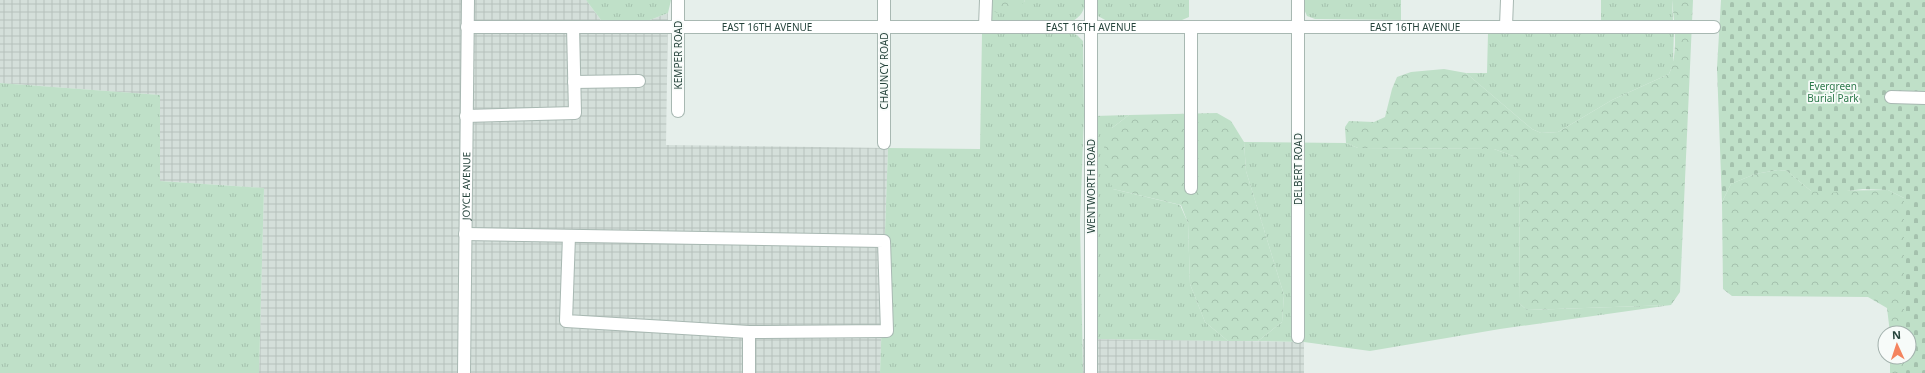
<svg xmlns="http://www.w3.org/2000/svg" width="1925" height="373" font-family="'Noto Sans',sans-serif">
<defs>
<pattern id="industrial-grid" width="8" height="8" patternUnits="userSpaceOnUse"><rect width="8" height="8" fill="#d4dfda"/><path d="M0 4h8M4 0v8" fill="none" stroke="#b6c1bc"/></pattern>
<pattern id="grass-tufts" width="24" height="20" patternUnits="userSpaceOnUse"><rect width="24" height="20" fill="#bfe0c8"/><path d="M3 7l-1-3M5 7V3M7 7l1-3M15 17l-1-3M17 17v-4M19 17l1-3" fill="none" stroke="#a4c1ad"/></pattern>
<pattern id="forest-crowns" width="20" height="18" patternUnits="userSpaceOnUse"><rect width="20" height="18" fill="#bfe0c8"/><path d="M2 6a3 3 0 1 1 6 0M12 15a3 3 0 1 1 6 0" fill="none" stroke="#a4c1ad"/></pattern>
<pattern id="cemetery-stones" width="16" height="16" patternUnits="userSpaceOnUse"><rect width="16" height="16" fill="#bfe0c8"/><path d="M2 7V4a2 2 0 0 1 4 0v3zM10 15v-3a2 2 0 0 1 4 0v3z" fill="#a4c1ad"/></pattern>
</defs>
<rect width="100%" height="100%" fill="#e6efeb"/>
<path fill="url(#industrial-grid)" d="M0 0H586L601 20H650L668 13 666 145 888 148 880 373H259L264 188 160 181 159 95 0 83Z
M1083 339 1304 342V373H1083Z"/>
<path fill="url(#grass-tufts)" d="M586 0H671L668 13 650 20H601Z
M1025 0H1085C1085 10 1081 17 1071 22H982V3L1024 2Z
M1095 0H1189V17L1182 20 1107 21 1098 16 1095 9Z
M1303 0H1401V20L1315 19 1307 16 1303 7Z
M1601 0H1672L1673 20 1601 21Z
M1674 29 1673 64 1669 74 1612 100 1558 132 1541 133 1532 129 1466 73H1487L1488 33Z
M1068 32 1077 35 1083 41 1084 116 1080 222 1083 373H880L888 148 980 149 982 34Z
M0 83 160 95V181L264 188 259 373H0Z
M1129 115 1112 128 1113 189 1180 205 1188 223 1190 284 1205 322 1228 341 1096 339 1094 116Z
M1244 142 1346 143 1358 148 1494 149 1513 156 1520 166 1519 303 1527 310 1671 305 1500 329 1370 351 1304 342 1258 341 1282 322 1284 295 1246 171Z"/>
<path fill="url(#forest-crowns)" d="M982 0H1025C1020 10 1004 17 993 11 989 10 985 6 982 3Z
M1672 0H1693L1680 292 1671 305 1527 310 1519 303 1520 167 1513 156 1494 149 1358 148 1346 143 1345 127 1349 121 1374 122 1385 117 1392 89 1397 77 1411 72 1444 69 1466 73 1532 129 1541 133 1558 132 1612 100 1669 74C1679 52 1674 23 1672 0Z
M1217 113 1231 121 1244 142 1246 171 1284 295 1282 322 1258 341H1228L1205 322 1190 284 1188 223 1181 205 1113 189 1105 170 1104 144 1112 128 1129 115Z
M1778 170 1787 171 1811 191 1888 190 1904 198V333H1890L1887 308 1868 297 1732 296 1723 289 1722 202 1731 184 1755 174Z
M1890 357H1904V373H1890Z"/>
<path fill="url(#cemetery-stones)" d="M1721 0H1925V373H1904V357H1909V333H1904V198L1888 190 1863 189 1830 193 1811 191 1787 171 1778 170 1755 174 1731 184 1722 202 1717 68Z"/>
<g fill="none" stroke-linecap="round" stroke-linejoin="round">
<defs>
<g id="minor">
<path d="M678 0V111"/>
<path d="M1091 0V373"/>
<path d="M1506 26 1507 0"/>
<path id="s1" d="M467 27H1714"/>
<path d="M985 27 986 0"/>
<path d="M574 82 639 81"/>
<path d="M1891 97 1925 98"/>
<path d="M466 116 575 113 573 27"/>
<path d="M884 143V0"/>
<path d="M1191 188V27"/>
<path d="M465 234 884 241 887 331 749 332V373"/>
<path d="M569 236 566 321 749 332"/>
<path d="M1298 337V0"/>
<path id="s2" d="M464 373 468 0"/>
</g>
</defs>
<use href="#minor" stroke="#a8b8b2" stroke-width="14"/>
<use href="#minor" stroke="#fff" stroke-width="12"/>
</g>
<g text-anchor="middle" stroke-width="3.5" stroke-linejoin="round" paint-order="stroke">
<g font-size="10" fill="#24423a" stroke="#f7fbf9">
<text dy="4" stroke="none"><textPath href="#s1" startOffset="948">EAST 16TH AVENUE</textPath></text>
<text dy="4" stroke="none"><textPath href="#s1" startOffset="300">EAST 16TH AVENUE</textPath></text>
<text dy="4" stroke="none"><textPath href="#s1" startOffset="624">EAST 16TH AVENUE</textPath></text>
<text transform="translate(678 55) rotate(-90)" y="4">KEMPER ROAD</text>
<text transform="translate(884 71) rotate(-90)" y="4">CHAUNCY ROAD</text>
<text transform="translate(1298 169) rotate(-90)" y="4">DELBERT ROAD</text>
<text dy="4" stroke="none"><textPath href="#s2" startOffset="187">JOYCE AVENUE</textPath></text>
<text transform="translate(1091 186) rotate(-90)" y="4">WENTWORTH ROAD</text>
</g>
<g font-size="10" fill="#2d7a4b" stroke="#f7fbf9">
<text x="1833" y="90">Evergreen<tspan x="1833" dy="12">Burial Park</tspan></text>
</g>
</g>
<g transform="translate(1897 345) rotate(357)"><circle r="19" fill="#f7fbf9" stroke="#a3b1ad"/>
<path d="M0-3L7 15L0 10L-7 15Z" fill="#f4845f"/>
<text y="-6" font-size="11" font-weight="bold" text-anchor="middle" fill="#24423a">N</text>
</g>
</svg>
